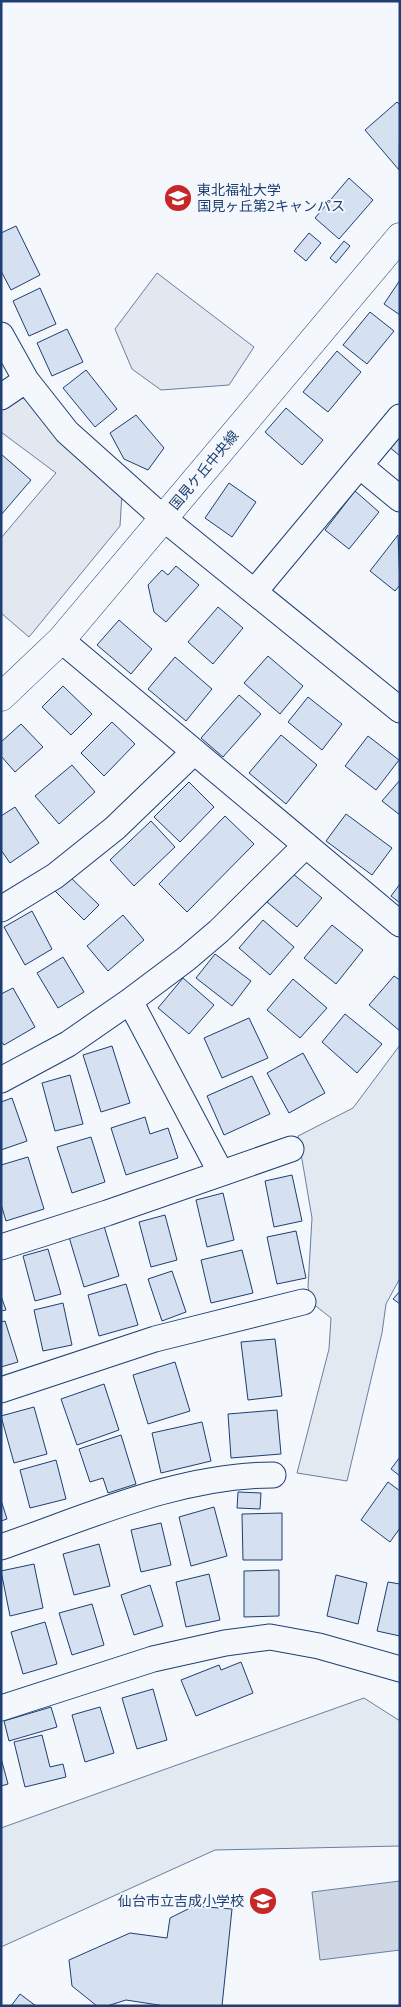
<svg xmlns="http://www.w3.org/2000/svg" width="401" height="2007" font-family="'Open Sans','Noto Sans JP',sans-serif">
<rect width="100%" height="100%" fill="#f4f7fb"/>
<path fill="#e3e9f0" stroke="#687fa3" d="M400 1045V1278L386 1304 382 1333 347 1481 297 1473 329 1349 331 1318 312 1303 308 1287 312 1218 298 1136 353 1108Z
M364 1698 400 1721V1846L215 1850 1 1947V1828Z"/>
<path fill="#e3e8f0" stroke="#687fa3" d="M157 273 254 347 229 385 161 390 132 369 115 329Z
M15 397 27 399 122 493 120 526 29 637 1 613V538L56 473 1 432V410Z"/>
<path fill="#cfd7e4" stroke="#687fa3" d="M400 1881V1950L320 1960 312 1892Z"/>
<path fill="#d5e0f0" stroke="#1d3f73" d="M397 102 400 105 399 170 365 130Z
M349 178 373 200 339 239 315 218Z
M16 226 40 275 11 290 1 271V233Z
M309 233 321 243 306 261 294 251Z
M344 241 350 246 336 263 330 258Z
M400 280V315L384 304Z
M40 288 56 324 29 336 13 301Z
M370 312 394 331 367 364 343 345Z
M67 329 83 362 52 376 37 343Z
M337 351 361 372 328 412 303 392Z
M86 370 117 409 95 427 63 388Z
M286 408 323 440 302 465 265 432Z
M136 415 164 448 148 470 124 459 110 433Z
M400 433V456L388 446Z
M1 454 31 480 1 515Z
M229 483 256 502 232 537 205 518Z
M355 491 379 512 349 549 325 530Z
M398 535 400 585 395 591 370 571Z
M176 566 199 585 166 622 154 612 148 585 162 570 168 575Z
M218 607 243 628 213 664 188 642Z
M119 620 152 649 131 674 97 645Z
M268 656 303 686 280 714 244 683Z
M175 657 212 689 186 721 148 689Z
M63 686 92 714 71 735 42 707Z
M239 695 261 714 223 757 201 738Z
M308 697 342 724 322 750 288 722Z
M112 722 135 744 104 776 81 753Z
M21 724 43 747 15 772 1 756V742Z
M281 735 317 765 286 804 249 773Z
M368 736 399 760 376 790 345 766Z
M72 765 95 792 59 824 35 796Z
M400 780V815L382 801Z
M189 782 214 807 180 842 154 817Z
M15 807 39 843 10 863 1 850V816Z
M346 814 392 848 372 875 326 841Z
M225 816 254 844 187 912 159 884Z
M151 821 175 847 134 886 110 860Z
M292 873 322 898 297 927 267 902Z
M68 875 99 905 84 920 54 890Z
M400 884V903L391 896Z
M32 911 52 949 25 965 4 927Z
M123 915 144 940 108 971 87 946Z
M263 920 294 947 270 975 239 948Z
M332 925 363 950 336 984 304 958Z
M215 954 251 981 232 1006 196 978Z
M63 957 84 992 58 1008 37 973Z
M394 976 400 980V1031L369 1005Z
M183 978 214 1005 189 1034 158 1008Z
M293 979 327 1008 300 1038 267 1010Z
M13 988 35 1027 4 1045 1 1041V994Z
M345 1014 382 1044 357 1073 322 1042Z
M249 1018 268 1058 222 1078 204 1038Z
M112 1046 130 1103 101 1112 83 1055Z
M303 1053 325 1093 289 1113 267 1073Z
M70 1075 83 1124 55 1131 42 1083Z
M252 1076 270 1114 224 1135 207 1096Z
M12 1098 27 1141 1 1150V1102Z
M145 1117 150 1134 168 1128 178 1158 126 1175 111 1128Z
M91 1137 105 1182 72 1193 57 1147Z
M28 1157 44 1209 6 1221 1 1204V1165Z
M292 1175 302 1221 274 1227 265 1181Z
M223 1193 234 1240 207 1247 196 1200Z
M165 1215 177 1260 151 1267 139 1222Z
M104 1226 119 1276 84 1287 69 1237Z
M296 1231 306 1278 277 1284 267 1237Z
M48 1249 61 1294 35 1301 23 1256Z
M242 1250 253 1293 211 1303 201 1260Z
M172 1271 186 1312 162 1321 148 1279Z
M126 1284 138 1325 99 1336 88 1295Z
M400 1291V1304L393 1299Z
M1 1296 6 1310 1 1311Z
M63 1303 72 1345 43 1351 34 1310Z
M5 1321 18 1362 1 1367V1322Z
M275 1339 282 1396 248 1400 241 1342Z
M175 1362 190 1411 148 1424 133 1375Z
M104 1384 119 1430 77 1445 61 1399Z
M34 1407 47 1454 14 1463 1 1416Z
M277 1410 281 1454 231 1458 228 1414Z
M202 1422 211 1461 161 1473 152 1433Z
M121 1435 136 1484 108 1493 103 1478 90 1482 79 1449Z
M400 1457V1476L391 1469Z
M56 1460 66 1499 30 1508 20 1470Z
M388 1482 400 1491V1528L390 1542 361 1520Z
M238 1492 261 1493 260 1509 237 1508Z
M1 1500 7 1519 1 1521Z
M214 1507 227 1556 191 1566 179 1517Z
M282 1513V1560H243L242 1514Z
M161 1523 171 1565 141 1572 131 1530Z
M99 1544 110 1586 74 1595 63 1554Z
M34 1564 43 1608 10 1616 1 1571Z
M279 1570V1616L244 1617V1571Z
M209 1574 220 1620 186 1627 176 1582Z
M336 1575 367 1583 358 1624 327 1616Z
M388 1582 400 1584V1636L377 1631Z
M150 1585 163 1626 134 1635 121 1595Z
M92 1604 104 1645 72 1655 59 1613Z
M45 1622 57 1664 23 1674 11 1632Z
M241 1662 253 1693 196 1716 181 1680 219 1665 221 1670Z
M153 1689 167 1740 137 1749 122 1698Z
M51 1707 57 1727 9 1741 4 1721Z
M100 1707 114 1753 85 1762 72 1715Z
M42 1735 50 1767 63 1764 66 1777 25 1787 14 1742Z
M1 1758 8 1784 1 1786Z
M194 1906 232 1909 222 2006H165L126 2000 107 2006H97L72 1986 69 1960 130 1933 167 1938 170 1918Z
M20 1994 36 2006H11Z"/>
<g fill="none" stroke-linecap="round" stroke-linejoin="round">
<defs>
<path id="street" d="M1 335 26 380 67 432 163 518 400 710
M1 397 26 380
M360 466 400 499
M255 591 400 417
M61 640 400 924
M1 909 55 876 115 828 194 752
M130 1001 221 1173
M1 1080 68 1044 130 1001 186 959 219 931 306 845
M1 1247 107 1213 291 1149
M1 1390 155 1339 303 1302
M1 1547C88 1517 179 1475 273 1475
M1 1708 153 1659 225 1643 270 1637 319 1646 400 1669"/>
<path id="secondary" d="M1 697 61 640 400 237"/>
</defs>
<use href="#street" stroke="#1d3f73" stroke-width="27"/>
<use href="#secondary" stroke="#1d3f73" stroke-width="29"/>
<use href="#street" stroke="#f4f7fb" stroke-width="25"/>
<use href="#secondary" stroke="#f4f7fb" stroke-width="28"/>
</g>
<defs>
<symbol id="university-disc" viewBox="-11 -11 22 22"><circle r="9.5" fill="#c62828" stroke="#f4f7fb"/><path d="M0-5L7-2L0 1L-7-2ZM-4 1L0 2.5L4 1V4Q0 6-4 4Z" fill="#fff"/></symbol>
<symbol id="school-disc" viewBox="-11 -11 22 22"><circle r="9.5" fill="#c62828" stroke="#f4f7fb"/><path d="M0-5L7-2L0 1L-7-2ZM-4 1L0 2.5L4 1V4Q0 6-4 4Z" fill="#fff"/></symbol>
</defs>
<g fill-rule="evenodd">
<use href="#university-disc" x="162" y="182" width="32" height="32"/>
<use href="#school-disc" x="247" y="1885" width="32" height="32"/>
</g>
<g text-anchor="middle" stroke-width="4" stroke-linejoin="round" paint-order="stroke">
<g font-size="14" fill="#1d3f73" stroke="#f4f7fb" text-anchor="start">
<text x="197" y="195">東北福祉大学<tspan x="197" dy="16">国見ヶ丘第2キャンパス</tspan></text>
<text x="244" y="1906" text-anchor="end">仙台市立吉成小学校</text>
</g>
<g font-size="14" fill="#1d3f73" stroke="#f4f7fb">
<text transform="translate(204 470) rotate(-50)" y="5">国見ケ丘中央線</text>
</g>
</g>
<rect width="401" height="2007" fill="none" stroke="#1d3f73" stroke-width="5"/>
</svg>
